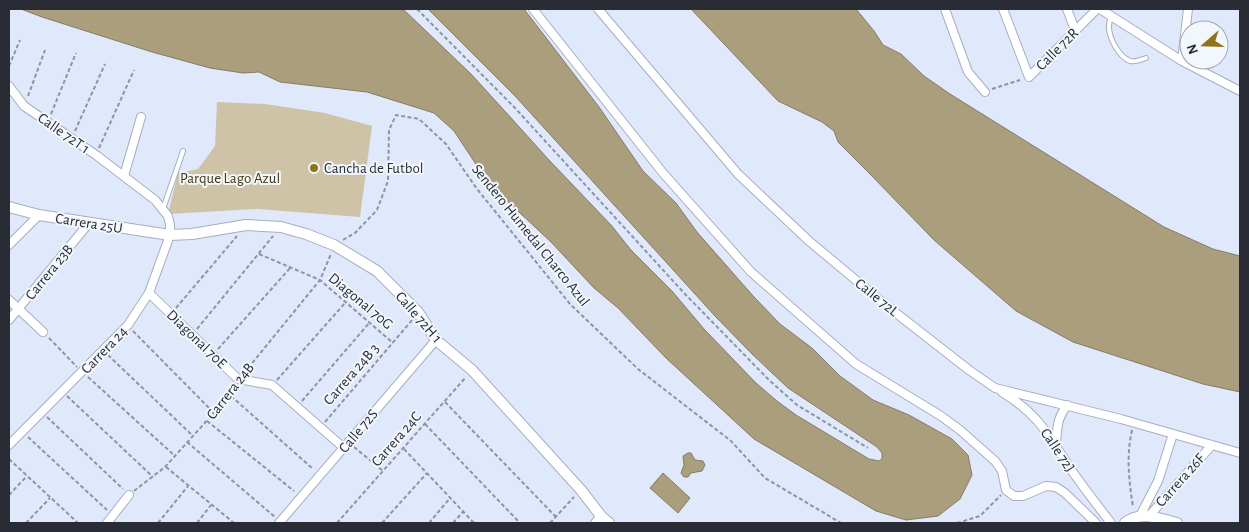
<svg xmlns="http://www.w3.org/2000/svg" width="1249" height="532" font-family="'Alegreya Sans',sans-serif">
<rect width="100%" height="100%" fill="#e0e8fb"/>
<path fill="#cec3a7" d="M217 102 265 104 325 113 372 126 360 217 258 209 168 214 178 173 198 169 215 146Z"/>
<path fill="#ab9e7c" stroke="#847c66" d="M21 9H403L471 74 512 119 549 160 611 225 631 250 672 291 704 329 756 383 777 401 796 415 869 459 879 461 882 459V453L877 447 788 388 752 354 715 316 516 97 428 9H524L599 107 643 171 676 203 697 232 754 297 780 324 812 348 840 376 873 400 909 415 952 439 968 455 972 475 960 499 938 516 906 520 876 511 754 439 666 358 618 308 594 288 551 242 489 184 454 131 434 113 367 92 280 82 259 72 243 73 210 68 152 52 42 17Z
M691 9H856L874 31 883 45 901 54 924 76 950 94 1164 227 1213 249 1240 256V392L1203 384 1073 342 1016 311 934 240 868 172 838 142 834 131 822 122 778 101Z
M688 453H691L695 460 703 461 705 465 702 471 691 473 688 477H684L681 473 684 465 683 456Z
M663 473 690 498 678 513 650 488Z"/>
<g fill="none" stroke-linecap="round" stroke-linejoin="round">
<defs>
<path id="service" d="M1111 15C1110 19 1109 24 1109 27 1109 38 1119 57 1130 61 1135 62 1141 60 1146 58
M163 209 183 151"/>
<path id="minor" d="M533 9 663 173 751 272 856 364 941 416 960 430 995 461 1002 471 1006 490 1014 496H1023L1046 486 1056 487 1065 493 1096 523
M598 9 738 174 809 241 887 306 969 370 995 388 1121 419 1240 453
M945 9 968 72 985 92
M1003 9 1029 77 1097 9
M1067 9 1075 30
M1100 9 1182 61 1240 91
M1182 61 1188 9
M9 86 24 106 96 155 155 200 168 216 170 225V235L149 293 128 325 9 445
M124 176 141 117
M9 245 39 215
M149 293 238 379 272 385 344 448
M9 300 43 332
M9 320 89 223
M1002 392C1039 415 1047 433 1070 468 1083 487 1097 505 1111 523
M1056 445C1057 427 1057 419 1067 405
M1140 516 1158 481 1173 434
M1149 516 1212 445
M107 523 129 495
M279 523 436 340
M595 523 601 516"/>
<path id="tertiary" d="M9 207 39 215 170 235 192 234 246 225 281 227 306 234 334 245 377 271 418 312 436 340 472 370 581 490 601 516 609 523
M1125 523C1141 510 1160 519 1177 523"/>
</defs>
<use href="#service" stroke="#a6aec0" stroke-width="6"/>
<use href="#minor" stroke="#a6aec0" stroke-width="10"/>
<use href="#tertiary" stroke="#a6aec0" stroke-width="12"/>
<path stroke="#8e94a2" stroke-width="2" stroke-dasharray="4 2.5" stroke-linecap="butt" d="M417 9 515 108 685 294 769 380 797 405 868 448
M9 66 20 40
M992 89 1020 80
M28 96 45 50
M51 114 76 53
M75 131 105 64
M99 148 134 70
M343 240 355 233 377 210 388 181 389 130 396 115 419 119 446 144 477 189 570 304 638 369 731 441 765 478 841 523
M259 254 320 280 393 343
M176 308 237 236
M197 329 273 236
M133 331 214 413
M49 338 77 367
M218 349 291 267
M108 355 193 436
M244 373 320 280 331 254
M88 377 175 456
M277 380 345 303
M67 396 153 477
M231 396 313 469
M302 401 370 322
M445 402 556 517
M47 417 123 489
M207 421 294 491
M325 422 413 319
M425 424 520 523
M1132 430C1126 457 1129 481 1133 507
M28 437 107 510
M187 442 275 517
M354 447 383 471
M404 449 474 523
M9 459 78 523
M166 467 234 523
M134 491 165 467 230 395 234 387
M9 495 27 476
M26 523 50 498
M158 523 188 486
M197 523 211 505
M337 523 466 377
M382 523 427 473
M429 523 450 498
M453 523 463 512
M550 523 574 497
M957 523 980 516 1001 495"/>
<use href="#service" stroke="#fff" stroke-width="4"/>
<use href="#minor" stroke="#fff" stroke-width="8"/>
<use href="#tertiary" stroke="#fff" stroke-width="10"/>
</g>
<circle fill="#90741a" stroke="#f2f6fd" stroke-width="2" cx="314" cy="168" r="5"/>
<g text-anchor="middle" stroke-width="4" stroke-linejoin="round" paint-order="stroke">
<g font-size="15" fill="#292c34" stroke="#f2f6fd">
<text transform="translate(1057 49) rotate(-45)" y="5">Calle 72R</text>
<text transform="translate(64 133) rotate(35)" y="5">Calle 72T 1</text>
<text transform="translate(89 223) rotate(9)" y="5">Carrera 25U</text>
<text transform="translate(531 235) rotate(51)" y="5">Sendero Humedal Charco Azul</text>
<text transform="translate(49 272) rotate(-51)" y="5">Carrera 23B</text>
<text transform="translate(877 297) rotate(39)" y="5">Calle 72L</text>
<text transform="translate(361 301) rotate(40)" y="5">Diagonal 70G</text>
<text transform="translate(419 317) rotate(49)" y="5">Calle 72H 1</text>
<text transform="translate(197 339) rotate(44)" y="5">Diagonal 70E</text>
<text transform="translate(104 350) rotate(-46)" y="5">Carrera 24</text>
<text transform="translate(351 374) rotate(-49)" y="5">Carrera 24B 3</text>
<text transform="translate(230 391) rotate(-52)" y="5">Carrera 24B</text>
<text transform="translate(358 431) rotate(-50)" y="5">Calle 72S</text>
<text transform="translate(396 439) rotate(-49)" y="5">Carrera 24C</text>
<text transform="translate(1058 450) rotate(56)" y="5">Calle 72J</text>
<text transform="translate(1180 480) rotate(-48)" y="5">Carrera 26F</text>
</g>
<g font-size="15" fill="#292c34" stroke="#f2f6fd" text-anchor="start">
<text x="324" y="173">Cancha de Futbol</text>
</g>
<g font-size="15" fill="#473809" stroke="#f2f6fd">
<text x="230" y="183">Parque Lago Azul</text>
</g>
</g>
<rect width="1249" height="532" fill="none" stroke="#292c34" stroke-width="20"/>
<g transform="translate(1204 45) rotate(250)"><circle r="24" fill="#f2f6fd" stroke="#a2a5ad"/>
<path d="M0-4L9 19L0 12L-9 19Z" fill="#90741a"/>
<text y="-8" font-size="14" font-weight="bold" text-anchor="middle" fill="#292c34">N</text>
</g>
</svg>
